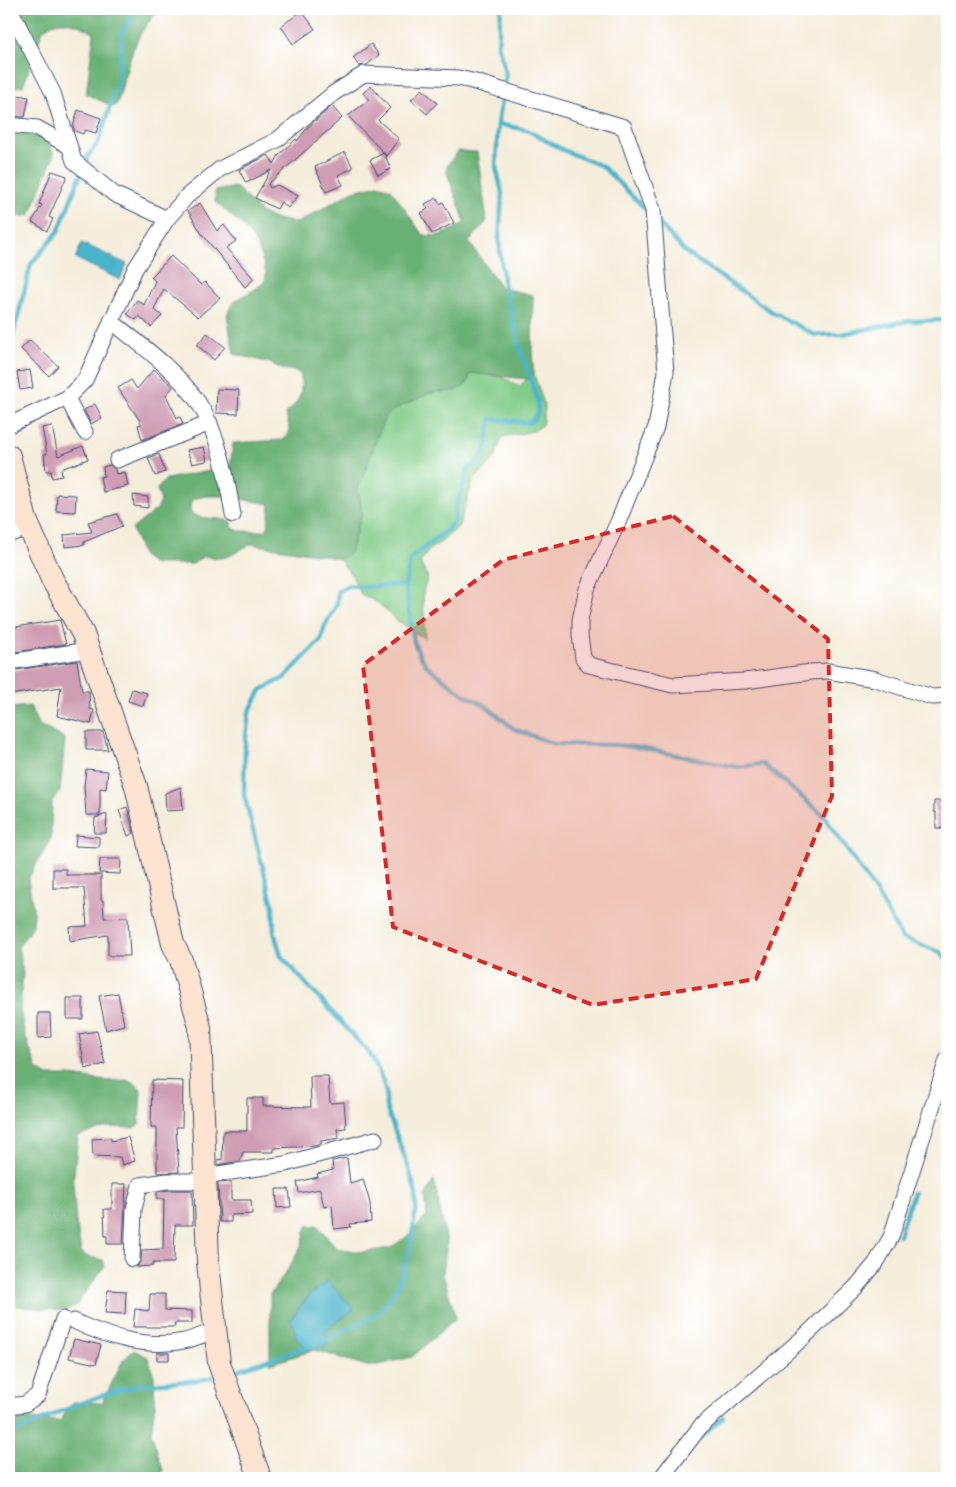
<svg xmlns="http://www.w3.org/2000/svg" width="956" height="1487" font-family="'Balsamiq Sans',sans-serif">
<rect width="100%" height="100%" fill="#fff"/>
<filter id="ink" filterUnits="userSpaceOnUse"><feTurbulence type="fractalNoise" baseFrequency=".02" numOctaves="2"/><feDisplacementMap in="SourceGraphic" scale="10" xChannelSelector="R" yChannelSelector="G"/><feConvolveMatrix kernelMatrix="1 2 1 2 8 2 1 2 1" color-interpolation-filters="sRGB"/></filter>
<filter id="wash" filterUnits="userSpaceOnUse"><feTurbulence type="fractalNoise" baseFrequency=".0096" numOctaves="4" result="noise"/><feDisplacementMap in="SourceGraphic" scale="20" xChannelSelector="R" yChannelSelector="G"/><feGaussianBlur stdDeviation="1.12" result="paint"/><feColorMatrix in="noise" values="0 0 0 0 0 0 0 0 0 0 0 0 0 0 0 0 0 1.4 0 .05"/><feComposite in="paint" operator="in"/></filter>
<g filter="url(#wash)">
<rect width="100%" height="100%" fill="#f5eddb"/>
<path fill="#82cc89" stroke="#4e7e74" d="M471 373 500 376 519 386 534 374 545 407 542 425 534 431 502 437 495 458 473 481 459 526 444 540 429 550 420 563 428 577 423 591 425 639 395 619 378 603 361 594 352 576 339 559 350 552 362 513 358 489 384 419 393 410 430 393 455 391 466 385Z"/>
<path fill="#69b075" stroke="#42706a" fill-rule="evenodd" d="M9 9H162C132 33 128 67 118 102L114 107 86 94 94 33C78 23 55 15 42 32L23 86 9 88Z
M9 128 49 138 54 156 30 215 9 218Z
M458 151 477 152 487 221 469 242 502 288 533 295 532 351 534 374 527 379 471 373 466 385 455 391 430 393 393 410 384 419 358 489 362 513 350 553 339 559C309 552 280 549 251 544 231 554 228 562 204 556L193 564H154L143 557 132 529 157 509 161 501 157 489 166 479 230 467 233 443 283 440C293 432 288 423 285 413 301 402 302 393 301 375L296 371 282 369 270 363 234 354 227 316C231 296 251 295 263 283 268 277 265 271 264 265 255 232 240 223 215 202V191L236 187 261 212 272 218 297 223 353 191 378 185 391 189 422 234C438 240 452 230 465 222L447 173V166ZM223 496 270 504 268 527 265 531H239L233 528 231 522C219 516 204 521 192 514 183 494 210 496 223 496Z
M30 706 38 724 65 739 60 792 52 801 51 839 28 879 34 913 33 926 18 947 23 973 20 1010 25 1035 37 1069 48 1076H71L107 1081 126 1080 133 1082 141 1089 139 1124 134 1128 107 1127 78 1136 73 1183 76 1221 81 1251 86 1256 103 1260 105 1266 76 1305 65 1311 16 1306 9 1303V1098L11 1094 13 1057 9 1038V708Z
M434 1180 447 1243 443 1274 456 1318 412 1357 370 1367 314 1350 270 1364V1294L285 1274 301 1247 307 1226 317 1225 337 1248 362 1252 390 1248 405 1238 427 1216 425 1196ZM328 1281 354 1309 322 1332 291 1319 310 1294Z
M134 1350 148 1357 154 1376 155 1405 151 1432 163 1470 162 1478H9V1397L14 1399 16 1418 60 1421 73 1402 102 1403 123 1360Z"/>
<path fill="#4ab4c9" stroke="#327294" d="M82 243 127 264 120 280 75 258Z
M328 1281 354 1309 323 1332 327 1335V1346L308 1350 296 1337 291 1319 310 1294Z"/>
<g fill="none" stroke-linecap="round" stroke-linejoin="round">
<path stroke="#4ab4c9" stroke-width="4.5" d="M501 9 498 45 506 76 498 124 496 167 502 193 499 240 503 279 519 345 538 401V413L530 423 491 419 487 444 480 461 469 467 456 507 455 520 447 530 411 558 405 585 414 642 419 654 426 665 463 694 485 705 514 729 554 744 617 745 641 748 737 767 763 764 823 815 876 892 902 938 940 952 947 960
M498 124 527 130 563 150 602 166 647 211
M658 222 685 252 772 312 815 335 842 334 908 321 947 320
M9 342 12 340 31 264 58 232 88 156 99 141 119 78 122 33 136 9
M899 1235 913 1193
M321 1342 373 1317 383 1309 398 1285 410 1248 416 1209V1194L409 1169 386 1107V1092L382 1079 371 1055 281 956 274 932 273 906 244 795 245 745 249 712 261 690 284 678 321 640 324 628 337 604 338 591 349 585 361 587 405 585
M229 1373 312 1345
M9 1435C52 1416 94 1394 141 1385 166 1381 192 1384 217 1376
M699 1439 723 1417"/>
</g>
<g id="blocks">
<path fill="#cf9db3" d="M302 11 315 29 293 44 281 26Z
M371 44 379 55 367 65 359 66 353 58Z
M371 86 390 108 378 120 399 139 386 156 384 153 391 169 378 175 370 160 384 153 348 116 369 100 363 93Z
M422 89 437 103 427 114 411 100Z
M12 94 29 97 25 117 9 116Z
M332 106 342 118 268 184 270 188 277 185 298 196 288 208 281 202 277 209 255 198 271 170 246 183 239 170 268 155 274 164 279 155 296 139 297 141 308 127Z
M78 110 101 118 96 133 85 130 83 134 75 131 73 126Z
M345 152 353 168 338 175 343 185 326 192 315 167Z
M52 171 67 176 49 217 53 219 47 231 32 222 42 205 39 204Z
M437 198 440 204 443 202 454 223 432 234 421 213 428 209 425 204Z
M200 203 217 231 224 225 236 241 226 248 254 279 245 287 202 234 188 211Z
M171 256 201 285 205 282 220 298 198 317 164 289 154 309 162 316 151 327 139 316 136 320 127 314 137 300 144 305 155 281 151 277Z
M207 333 225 347 214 360 197 345Z
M30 340 58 366 49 376 21 349Z
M154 369 173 387 166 395 177 418 180 417 183 424 142 440 138 425 142 424 118 388 131 380 137 389Z
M30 370 33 388 20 390 17 372Z
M217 389 239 390 238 414 216 413Z
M95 404 102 418 91 424 84 410Z
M52 426 58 456 83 446 88 459 61 469 62 476 52 478 51 471H46L44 454H47L42 428Z
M204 447 207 461 192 464 187 450Z
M159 454 165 472 155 476 148 458Z
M110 465 115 469 116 474 125 472 128 486 103 492 100 477 104 476 103 467Z
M57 494 76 495 75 512 56 511Z
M133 495 148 497V508L134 506Z
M117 514 122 526 84 542V545L65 547 64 535 92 532 88 522Z
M60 620 66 644 9 653V628Z
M77 661 82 691H89L90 709 94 710 91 724 57 716 61 687 9 695V671Z
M132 689 147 693 143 706 128 701Z
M86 732H103L108 750H86Z
M86 769 108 771 106 789 100 788V815H86L84 786Z
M181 787 183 810 166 811 165 793Z
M934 801H947V829L936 828V812H934Z
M127 807 134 833 128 836 119 810Z
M107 814 106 833H94L95 818Z
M76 835 99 837V847L75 846Z
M100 859H121L120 874 99 873Z
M53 869H66V875H101V900H103L104 918 128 917 130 956H108V935L70 941 69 927 87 926 84 888H53Z
M118 993 124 1025 106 1030 99 996Z
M67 998H83V1019H67Z
M38 1013H50L51 1037 38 1038Z
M97 1031 105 1064 85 1069 79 1034Z
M310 1076H328L330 1103 344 1102 346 1128 337 1129 339 1138 321 1141V1144L315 1146 274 1148V1152H243L240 1161 218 1165V1159L222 1160 223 1131H247V1098H263V1106L311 1107Z
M152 1080 183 1081 182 1127H176L179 1172 157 1173V1127H151Z
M128 1137 135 1161 122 1165 120 1157 93 1156 92 1139 111 1138V1141Z
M347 1158 350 1183 363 1179 370 1203 371 1222 350 1224 351 1227 334 1229 332 1205 324 1207 320 1189 299 1193 297 1182 318 1177 317 1174 333 1170 332 1161Z
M231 1182V1200H251L252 1214 231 1215V1222H220L218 1183Z
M112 1184H126L123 1244H107V1236H105L104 1209H112Z
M276 1189H289L291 1207 277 1208Z
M168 1190H192L193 1225H175L174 1263H153V1266L137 1267 141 1260 142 1250 163 1249 164 1199H157V1192Z
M108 1290 126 1291 125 1314 105 1313Z
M150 1294H165V1310L192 1311V1323H174L175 1327H133L135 1309 149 1311Z
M74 1339 101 1345 96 1364 69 1358Z
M157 1353H169V1360H157Z"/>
</g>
</g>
<g filter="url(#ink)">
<use href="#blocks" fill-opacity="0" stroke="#3c4c71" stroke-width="1"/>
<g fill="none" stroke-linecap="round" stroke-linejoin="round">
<defs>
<path id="street" d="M10 9 53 93 74 161 114 194 167 219
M9 125 37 128 69 146
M111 321C141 345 176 370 198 402 219 434 227 478 233 515
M67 398 85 432
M9 425 67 398 85 380 135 269 167 219 187 196 220 169 277 140 334 93 364 74 458 78 472 81 624 127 653 210 666 372 656 427 619 520 587 589 580 620V635L583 658 589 665 673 685 745 681 811 672 828 671 875 679 932 697 947 696
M117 460 210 423
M9 534 30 528
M9 662 88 650
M205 1176 285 1164 375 1139
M132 1259 134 1209 140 1185 167 1181H205
M74 1321C106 1337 149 1349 184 1341 194 1339 205 1334 214 1331
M9 1406 25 1404 38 1395 63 1319
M661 1478 700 1427 804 1337 856 1287 876 1263 891 1237 947 1060"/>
<path id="secondary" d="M9 456 26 520 52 579 83 634 136 786 173 944 181 960 200 1027 208 1263 219 1363 260 1478"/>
</defs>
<use href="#street" stroke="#3c4c71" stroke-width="17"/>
<use href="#secondary" stroke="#3c4c71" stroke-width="24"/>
<use href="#street" stroke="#fff" stroke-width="15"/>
<use href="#secondary" stroke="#fde4d1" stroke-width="22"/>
</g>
</g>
<path fill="#d62828" fill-opacity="0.2" stroke="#d62828" stroke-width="4" stroke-dasharray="10 6" stroke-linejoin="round" d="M673 516 828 639 832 796 756 979 593 1005 393 927 363 665 503 560Z"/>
<rect width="956" height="1487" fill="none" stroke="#fff" stroke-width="30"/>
</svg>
